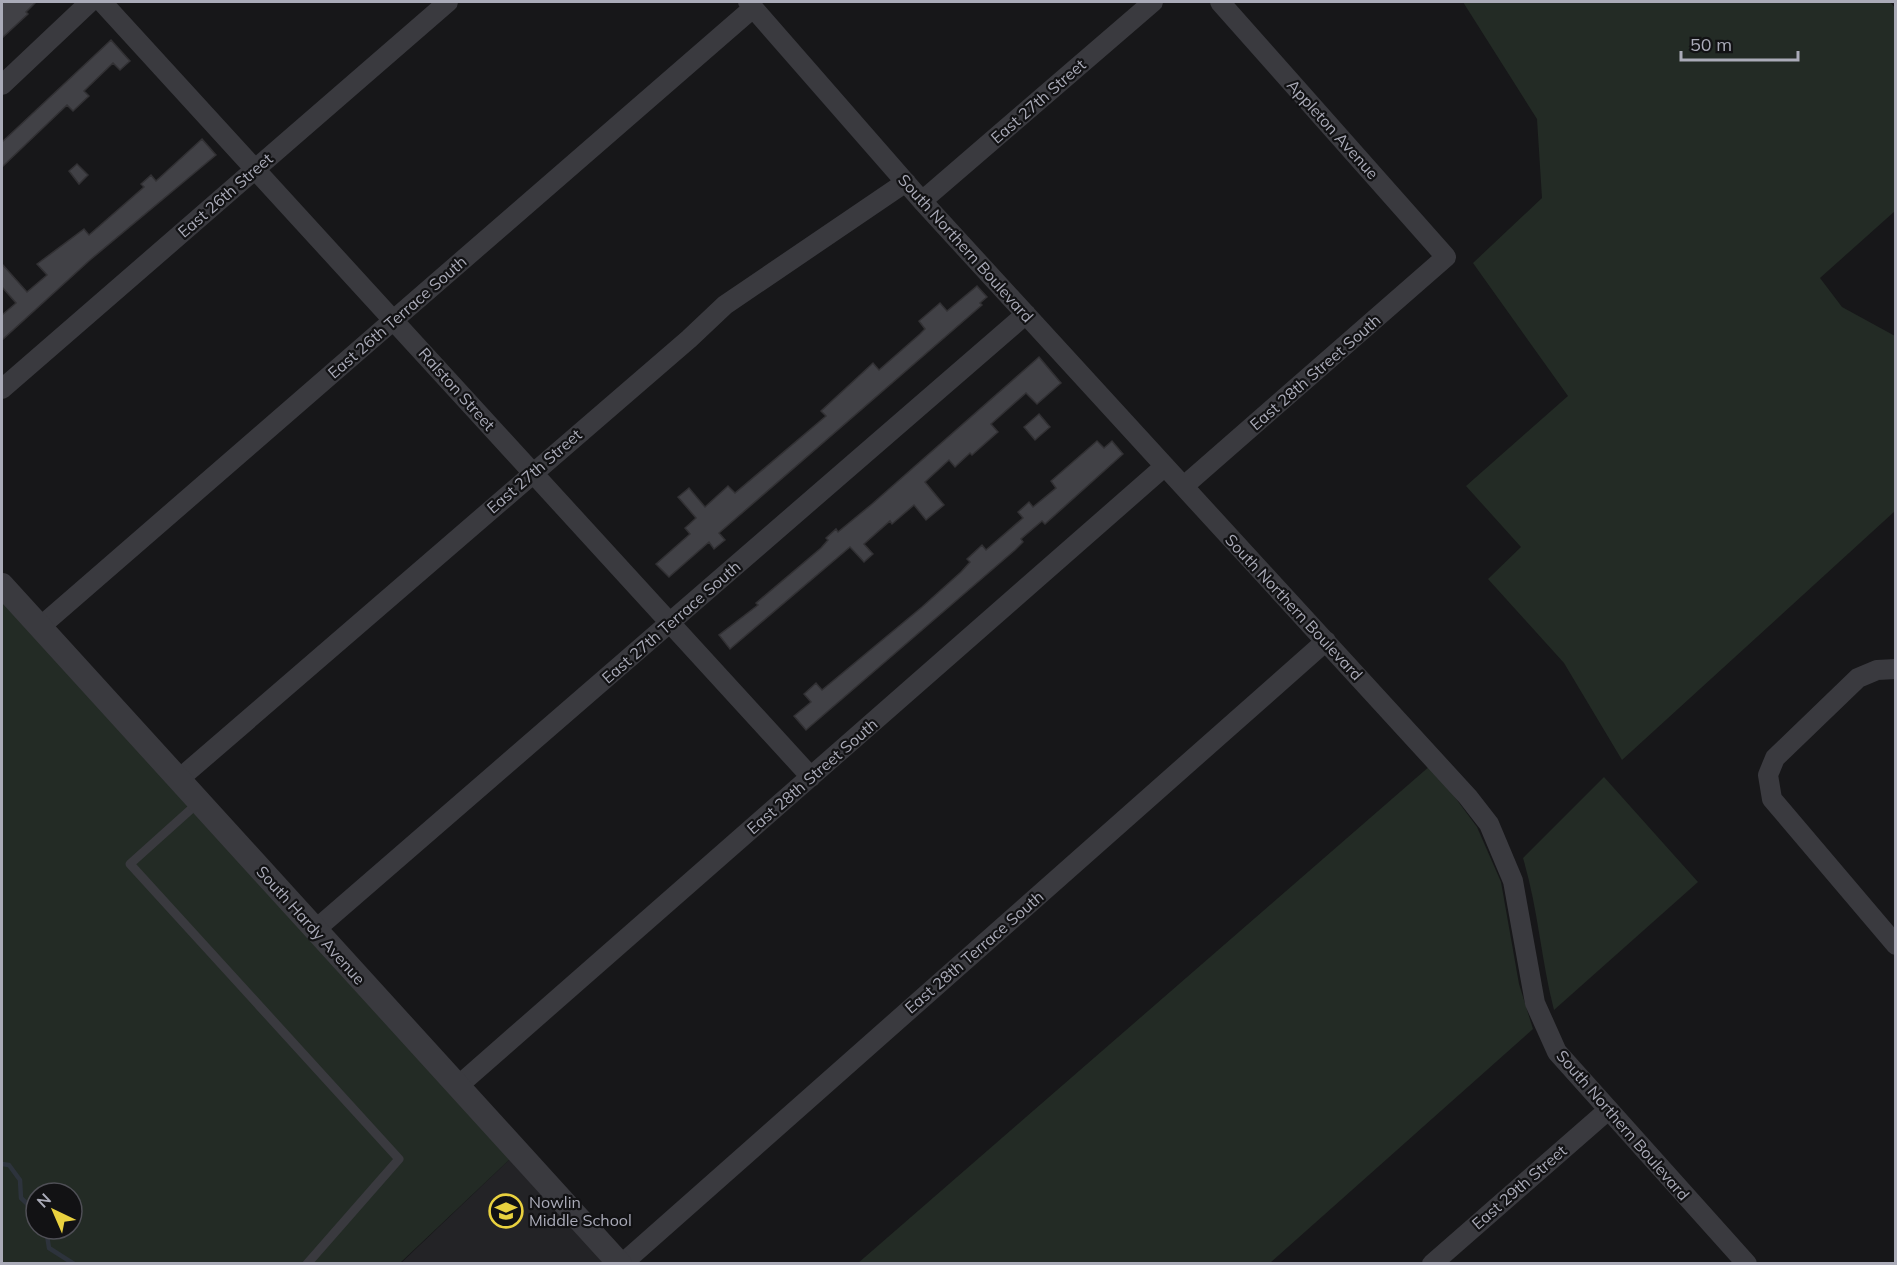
<svg xmlns="http://www.w3.org/2000/svg" width="1897" height="1265" font-family="Mulish,sans-serif">
<rect width="100%" height="100%" fill="#171719"/>
<path fill="#232326" d="M510 1159 605 1264H400Z"/>
<path fill="#232b25" fill-rule="evenodd" d="M1463 2H1890L1895 8V211L1820 278 1842 307 1895 336V511L1622 760 1564 663 1488 579 1521 547 1466 486 1568 396 1473 263 1542 198 1537 119Z
M2 597 510 1159 400 1263H2ZM36 1193H72V1229H36Z
M1431 765 1477 827 1501 882 1519 984 1533 1029 1270 1263 857 1264Z
M1604 777 1698 882 1554 1010C1541 959 1538 908 1523 858Z"/>
<g fill="none" stroke-linecap="round" stroke-linejoin="round">
<path stroke="#2d333c" stroke-width="4.5" d="M2 1164 9 1165 20 1180 21 1198 36 1212
M46 1229 49 1248 74 1264"/>
</g>
<path fill="#414146" stroke="#323134" stroke-width="1.5" d="M2 2H36L26 12 28 14 2 38Z
M111 40 130 61 120 70 113 63 84 91 89 96 73 111 67 105 2 167V142Z
M202 139 216 155 90 260 2 340V315L16 303 2 287V264L27 292 47 275 37 264 84 229 89 235 144 187 141 184 151 175 156 181Z
M77 164 88 175 79 184 69 171Z
M977 286 987 297 980 303 982 305 719 533 725 540 714 549 709 542 669 577 656 564 690 534 685 528 696 518 678 497 689 488 705 507 728 486 735 493 826 416 821 411 873 363 879 370 920 334 925 329 919 321 940 303 947 311Z
M1039 357 1061 383 1037 404 1026 393 991 424 998 432 972 455 970 453 955 467 949 460 925 482 944 505 926 520 914 505 892 524 890 521 864 544 873 554 864 562 850 547 730 649 719 635 758 605 756 603 821 548 828 540 826 538 836 529 838 532 872 504Z
M1039 414 1050 427 1035 440 1024 427Z
M1097 441 1104 448 1112 441 1123 454 1045 524 1042 521 1021 539 1023 542 1015 550 806 730 794 716 811 702 804 694 816 683 822 690 922 607 961 572 970 562 967 559 982 545 986 550 1023 518 1018 512 1029 502 1033 507 1056 488 1051 481Z"/>
<g fill="none" stroke-linecap="round" stroke-linejoin="round">
<path stroke="#3a3a3f" stroke-width="9" d="M199 802 130 864 399 1159 307 1264"/>
<path stroke="#3a3a3f" stroke-width="20" d="M102 2 811 777
M748 2 922 201 1468 797 1489 824 1513 881 1535 1003 1557 1052 1747 1264
M2 85 90 2
M922 201 1153 2
M2 389 448 2
M1184 486 1446 257 1220 2
M40 627 753 8
M1896 669 1877 670 1858 678 1775 758 1768 775 1772 799 1896 945
M178 780 689 339 725 305 906 182
M315 930 1026 314
M458 1086 1165 466
M622 1264 1326 641
M1432 1264 1607 1111"/>
<path stroke="#3a3a3f" stroke-width="24" d="M2 585 620 1264"/>
</g>
<defs>
<symbol id="school-ring" viewBox="-11 -11 22 22"><circle r="9.5" fill="#121214" stroke="#e9d13f" stroke-width="1.5"/><path d="M0-5L7-2L0 1L-7-2ZM-4 1L0 2.5L4 1V4Q0 6-4 4Z" fill="#e9d13f"/></symbol>
</defs>
<g fill-rule="evenodd">
<use href="#school-ring" x="487" y="1192" width="38" height="38"/>
</g>
<g text-anchor="middle" stroke-width="4.5" stroke-linejoin="round" paint-order="stroke">
<g font-size="16" fill="#aaabb8" stroke="#121214">
<text transform="translate(1038 101) rotate(-41)" y="6">East 27th Street</text>
<text transform="translate(1333 129) rotate(48)" y="6">Appleton Avenue</text>
<text transform="translate(225 195) rotate(-41)" y="6">East 26th Street</text>
<text transform="translate(966 248) rotate(48)" y="6">South Northern Boulevard</text>
<text transform="translate(397 317) rotate(-41)" y="6">East 26th Terrace South</text>
<text transform="translate(1315 372) rotate(-41)" y="6">East 28th Street South</text>
<text transform="translate(457 389) rotate(48)" y="6">Ralston Street</text>
<text transform="translate(534 471) rotate(-41)" y="6">East 27th Street</text>
<text transform="translate(1294 607) rotate(47)" y="6">South Northern Boulevard</text>
<text transform="translate(671 622) rotate(-41)" y="6">East 27th Terrace South</text>
<text transform="translate(812 776) rotate(-41)" y="6">East 28th Street South</text>
<text transform="translate(311 925) rotate(48)" y="6">South Hardy Avenue</text>
<text transform="translate(974 952) rotate(-41)" y="6">East 28th Terrace South</text>
<text transform="translate(1623 1125) rotate(49)" y="6">South Northern Boulevard</text>
<text transform="translate(1519 1187) rotate(-41)" y="6">East 29th Street</text>
</g>
<g font-size="16" fill="#aaabb8" stroke="#121214" text-anchor="start">
<text x="529" y="1208">Nowlin<tspan x="529" dy="18">Middle School</tspan></text>
</g>
</g>
<rect width="1897" height="1265" fill="none" stroke="#aaabb8" stroke-width="6"/>
<g transform="translate(54 1211) rotate(316)"><circle r="28" fill="#121214" stroke="#4f4f56" stroke-width="1.5"/>
<path d="M0-4.5L10 22L0 15L-10 22Z" fill="#e9d13f"/>
<text y="-9" font-size="16" font-weight="bold" text-anchor="middle" fill="#aaabb8">N</text>
</g>
<path d="M1681 51v9h117v-9" fill="none" stroke="#aaabb8" stroke-width="3"/>
<text x="1690" y="51" font-size="18" fill="#aaabb8" stroke="#121214" stroke-width="4.5" paint-order="stroke">50 m</text>
</svg>
